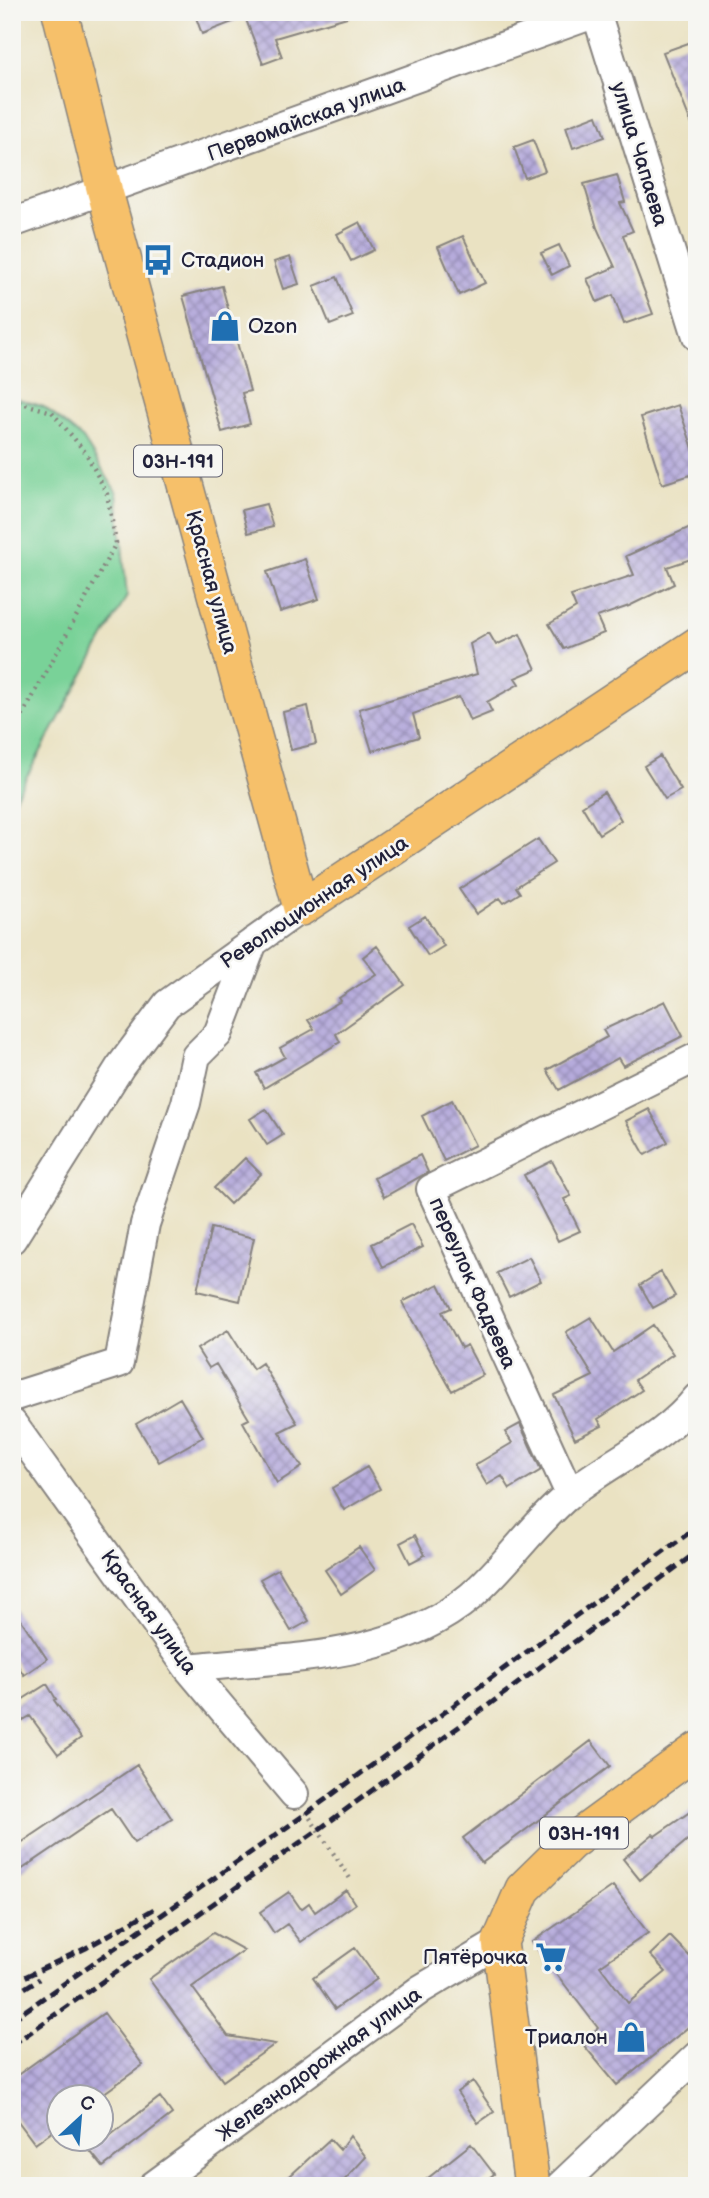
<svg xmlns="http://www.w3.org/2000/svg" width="709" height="2198" font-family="'Balsamiq Sans',sans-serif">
<defs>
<pattern id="building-cross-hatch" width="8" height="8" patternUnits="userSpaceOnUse" patternTransform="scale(1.75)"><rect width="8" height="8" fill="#b6abdc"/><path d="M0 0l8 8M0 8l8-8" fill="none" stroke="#948bb4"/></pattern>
</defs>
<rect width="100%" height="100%" fill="#f6f6f2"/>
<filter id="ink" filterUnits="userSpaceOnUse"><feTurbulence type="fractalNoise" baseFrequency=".0143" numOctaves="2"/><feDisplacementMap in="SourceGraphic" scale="14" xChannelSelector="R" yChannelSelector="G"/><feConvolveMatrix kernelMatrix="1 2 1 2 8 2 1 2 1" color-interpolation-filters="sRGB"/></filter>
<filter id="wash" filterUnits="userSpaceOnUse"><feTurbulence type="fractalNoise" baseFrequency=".00686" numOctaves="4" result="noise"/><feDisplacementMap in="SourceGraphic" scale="28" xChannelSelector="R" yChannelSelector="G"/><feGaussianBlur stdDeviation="1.57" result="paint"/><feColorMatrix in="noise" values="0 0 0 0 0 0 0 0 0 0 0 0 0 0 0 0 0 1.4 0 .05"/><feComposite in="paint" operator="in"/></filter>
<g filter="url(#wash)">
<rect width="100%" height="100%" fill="#eae2c2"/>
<path fill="#79d298" stroke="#4e7a6a" stroke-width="2" d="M12 397 44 407 83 439 117 493 127 596 12 803Z"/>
<g id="blocks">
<path fill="url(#building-cross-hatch)" d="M194 12H346L347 17 275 38 282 57 263 64 245 17 202 34Z
M697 40V135H696L663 52Z
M597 115 605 137 573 148 566 127Z
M533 140 545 171 525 178 514 147Z
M617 175 625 202 620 203 633 231 623 235 653 314 624 324 613 295 597 302 587 279 615 267 597 228 584 184Z
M360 222 374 250 351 261 337 234Z
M463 236 485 283 459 295 438 247Z
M559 245 569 266 552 275 541 253Z
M290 257 299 284 283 289 274 262Z
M337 277 353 316 330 325 314 286Z
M222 286 250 391 242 393 250 424 222 432 183 296Z
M678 405 697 460V473L662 484 641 417Z
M266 504 273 527 248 533 242 510Z
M697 524V557L667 567 674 584 629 606 597 617 604 633 564 649 549 624 576 608 571 596 634 575 626 556Z
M305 559 319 599 280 612 267 572Z
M489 633 496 645 520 634 536 669 515 678 519 684 487 702 492 712 470 721 459 697 413 714 419 737 372 751 359 709 477 674 470 644Z
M308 706 316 744 291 750 283 712Z
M660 756 681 790 665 799 644 766Z
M604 792 621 820 599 834 582 806Z
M538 839 554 863 516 887 520 893 504 903 500 898 476 914 459 889Z
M425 916 444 946 428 956 409 926Z
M377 946 405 985 336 1034 340 1042 264 1088 256 1073 285 1057 280 1048 314 1029 308 1020 341 1001 339 998 376 974 363 957Z
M665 1001 683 1036 623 1066 618 1058 559 1090 547 1070 607 1037 603 1030Z
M452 1100 475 1145 444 1161 422 1116Z
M266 1109 283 1135 267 1145 250 1119Z
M649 1109 668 1142 645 1155 626 1121Z
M420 1155 428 1172 384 1197 374 1178Z
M245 1158 261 1174 230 1204 214 1188Z
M552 1161 571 1196 564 1199 580 1231 558 1241 524 1175Z
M411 1224 423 1247 383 1267 372 1244Z
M211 1228 254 1238 240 1301 197 1291Z
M529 1257 541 1281 509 1297 497 1273Z
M661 1272 675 1296 653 1308 640 1285Z
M439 1284 451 1308 442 1312 461 1348 467 1345 483 1375 452 1391 402 1302Z
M591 1317 613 1352 653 1325 673 1354 635 1380 642 1390 598 1419 602 1426 575 1439 554 1395 593 1376 566 1332Z
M228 1330 253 1369 262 1363 297 1423 279 1432 302 1467 277 1483 243 1422 249 1419 216 1364 209 1368 197 1349Z
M180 1398 203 1437 159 1462 136 1424Z
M520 1424 541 1470 510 1489 502 1476 487 1485 475 1465 512 1443 505 1432Z
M367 1467 380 1489 344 1510 332 1488Z
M415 1535 425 1555 410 1563 400 1543Z
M359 1547 375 1570 341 1594 325 1570Z
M278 1569 309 1621 291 1631 260 1579Z
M12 1606 47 1659 24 1675 12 1657Z
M47 1684 56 1699 54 1700 81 1738 58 1754 30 1716 20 1722 12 1710V1706Z
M591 1741 610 1766 482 1863 463 1838Z
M137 1765 172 1819 134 1843 111 1809 12 1876V1849Z
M697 1807V1832L640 1880 623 1859 653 1834 655 1836Z
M613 1886 648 1933 600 1966 628 2003 666 1972 650 1955 670 1936 697 1964V2020L617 2085 581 2042 598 2028 532 1942Z
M346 1890 355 1904 301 1942 287 1924 274 1933 260 1912 289 1892 301 1909 309 1903 315 1912Z
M213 1933 244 1950 192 1987 228 2036 275 2044 223 2081 149 1979Z
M355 1948 377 1979 335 2009 313 1978Z
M104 2013 143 2065 100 2096H60V2126L35 2144 12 2113V2079Z
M473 2081 494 2112 478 2123 457 2092Z
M160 2097 172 2114 103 2167 90 2151Z
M350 2136 366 2157 339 2186H279L330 2139 340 2150Z
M471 2144 494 2174 479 2186H418Z"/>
</g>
</g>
<g filter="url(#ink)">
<use href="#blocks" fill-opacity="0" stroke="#86827e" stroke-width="2"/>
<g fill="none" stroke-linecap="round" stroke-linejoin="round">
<defs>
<path id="minor" d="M596 12 697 336
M12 223 599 12
M12 1239 120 1067 167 1004 301 908
M12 1397 119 1363 145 1224 186 1103 196 1056 218 1034 253 942
M12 1423 188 1668 294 1794
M570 1494 431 1189 697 1057
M188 1668C283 1657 394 1661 471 1596 507 1565 534 1523 571 1493 612 1460 664 1440 697 1398
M153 2186 421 1989 500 1942
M560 2186 697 2056"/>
<path id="major" d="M60 12 105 192 301 908 697 645
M532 2186 500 1942 523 1889 570 1843 697 1750"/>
</defs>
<use href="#minor" stroke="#86827e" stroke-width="32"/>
<use href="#major" stroke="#86827e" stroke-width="38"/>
<path stroke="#86827e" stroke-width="4.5" stroke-dasharray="2 5" stroke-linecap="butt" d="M12 400 52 412 86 453 107 494 116 543 12 735
M306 1812 351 1880"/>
<use href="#minor" stroke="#fff" stroke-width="28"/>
<use href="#major" stroke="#f6c06b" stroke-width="35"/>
<path stroke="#22223b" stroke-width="5" stroke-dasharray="10 5" stroke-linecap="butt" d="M12 1983 86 1948 154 1909
M12 1996 39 1979
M12 2020 307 1813 697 1527
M12 2045 318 1830 697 1552"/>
</g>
</g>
<defs>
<symbol id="bus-bare" viewBox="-9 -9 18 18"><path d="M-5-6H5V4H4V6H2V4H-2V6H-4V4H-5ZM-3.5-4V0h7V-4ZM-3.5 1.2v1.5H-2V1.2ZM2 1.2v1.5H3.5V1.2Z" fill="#1f6fb2" stroke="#f6f6f2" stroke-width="2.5" paint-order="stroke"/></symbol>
<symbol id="shop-bare" viewBox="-9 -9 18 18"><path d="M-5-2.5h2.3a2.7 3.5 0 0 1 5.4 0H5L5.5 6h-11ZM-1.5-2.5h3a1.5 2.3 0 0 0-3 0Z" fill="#1f6fb2" stroke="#f6f6f2" stroke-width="2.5" paint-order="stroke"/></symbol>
<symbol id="supermarket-bare" viewBox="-9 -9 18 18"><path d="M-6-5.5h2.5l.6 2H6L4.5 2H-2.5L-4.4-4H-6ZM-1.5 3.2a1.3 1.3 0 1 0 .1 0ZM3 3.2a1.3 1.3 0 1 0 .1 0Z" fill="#1f6fb2" stroke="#f6f6f2" stroke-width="2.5" paint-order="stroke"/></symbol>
</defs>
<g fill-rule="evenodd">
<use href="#bus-bare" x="136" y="238" width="44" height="44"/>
<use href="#shop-bare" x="203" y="304" width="44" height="44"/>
<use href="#supermarket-bare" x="529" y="1935" width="44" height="44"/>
<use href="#shop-bare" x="609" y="2015" width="44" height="44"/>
</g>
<g text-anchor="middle" stroke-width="5" stroke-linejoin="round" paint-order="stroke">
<g fill="#f6f6f2" stroke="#626272" stroke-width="2">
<rect x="134" y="445.5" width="88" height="31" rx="5"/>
<rect x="540" y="1817.5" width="88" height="31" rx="5"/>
</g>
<g font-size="19" font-weight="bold" fill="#22223b">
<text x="178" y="468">03Н-191</text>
<text x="584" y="1840">03Н-191</text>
</g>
<g font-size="21" fill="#22223b" stroke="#f6f6f2">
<text transform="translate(306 119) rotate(-20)" y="7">Первомайская улица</text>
<text transform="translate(640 154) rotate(73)" y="7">улица Чапаева</text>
<text transform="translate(212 582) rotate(75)" y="7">Красная улица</text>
<text transform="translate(314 902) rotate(-34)" y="7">Революционная улица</text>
<text transform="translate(473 1283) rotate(66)" y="7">переулок Фадеева</text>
<text transform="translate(149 1612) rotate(54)" y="7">Красная улица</text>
<text transform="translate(319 2064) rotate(-36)" y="7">Железнодорожная улица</text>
</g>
<g font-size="21" fill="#22223b" stroke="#f6f6f2" text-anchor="start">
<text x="181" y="267">Стадион</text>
<text x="248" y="333">Ozon</text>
<text x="528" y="1964" text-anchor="end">Пятёрочка</text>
<text x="608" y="2044" text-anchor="end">Триалон</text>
</g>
</g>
<rect width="709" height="2198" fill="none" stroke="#f6f6f2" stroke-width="42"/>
<g transform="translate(80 2118) rotate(26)"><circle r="33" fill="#f6f6f2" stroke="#a1a1a9" stroke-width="2"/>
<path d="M0-5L12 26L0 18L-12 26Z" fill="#1f6fb2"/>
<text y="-10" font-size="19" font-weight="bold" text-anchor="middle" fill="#22223b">С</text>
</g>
</svg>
